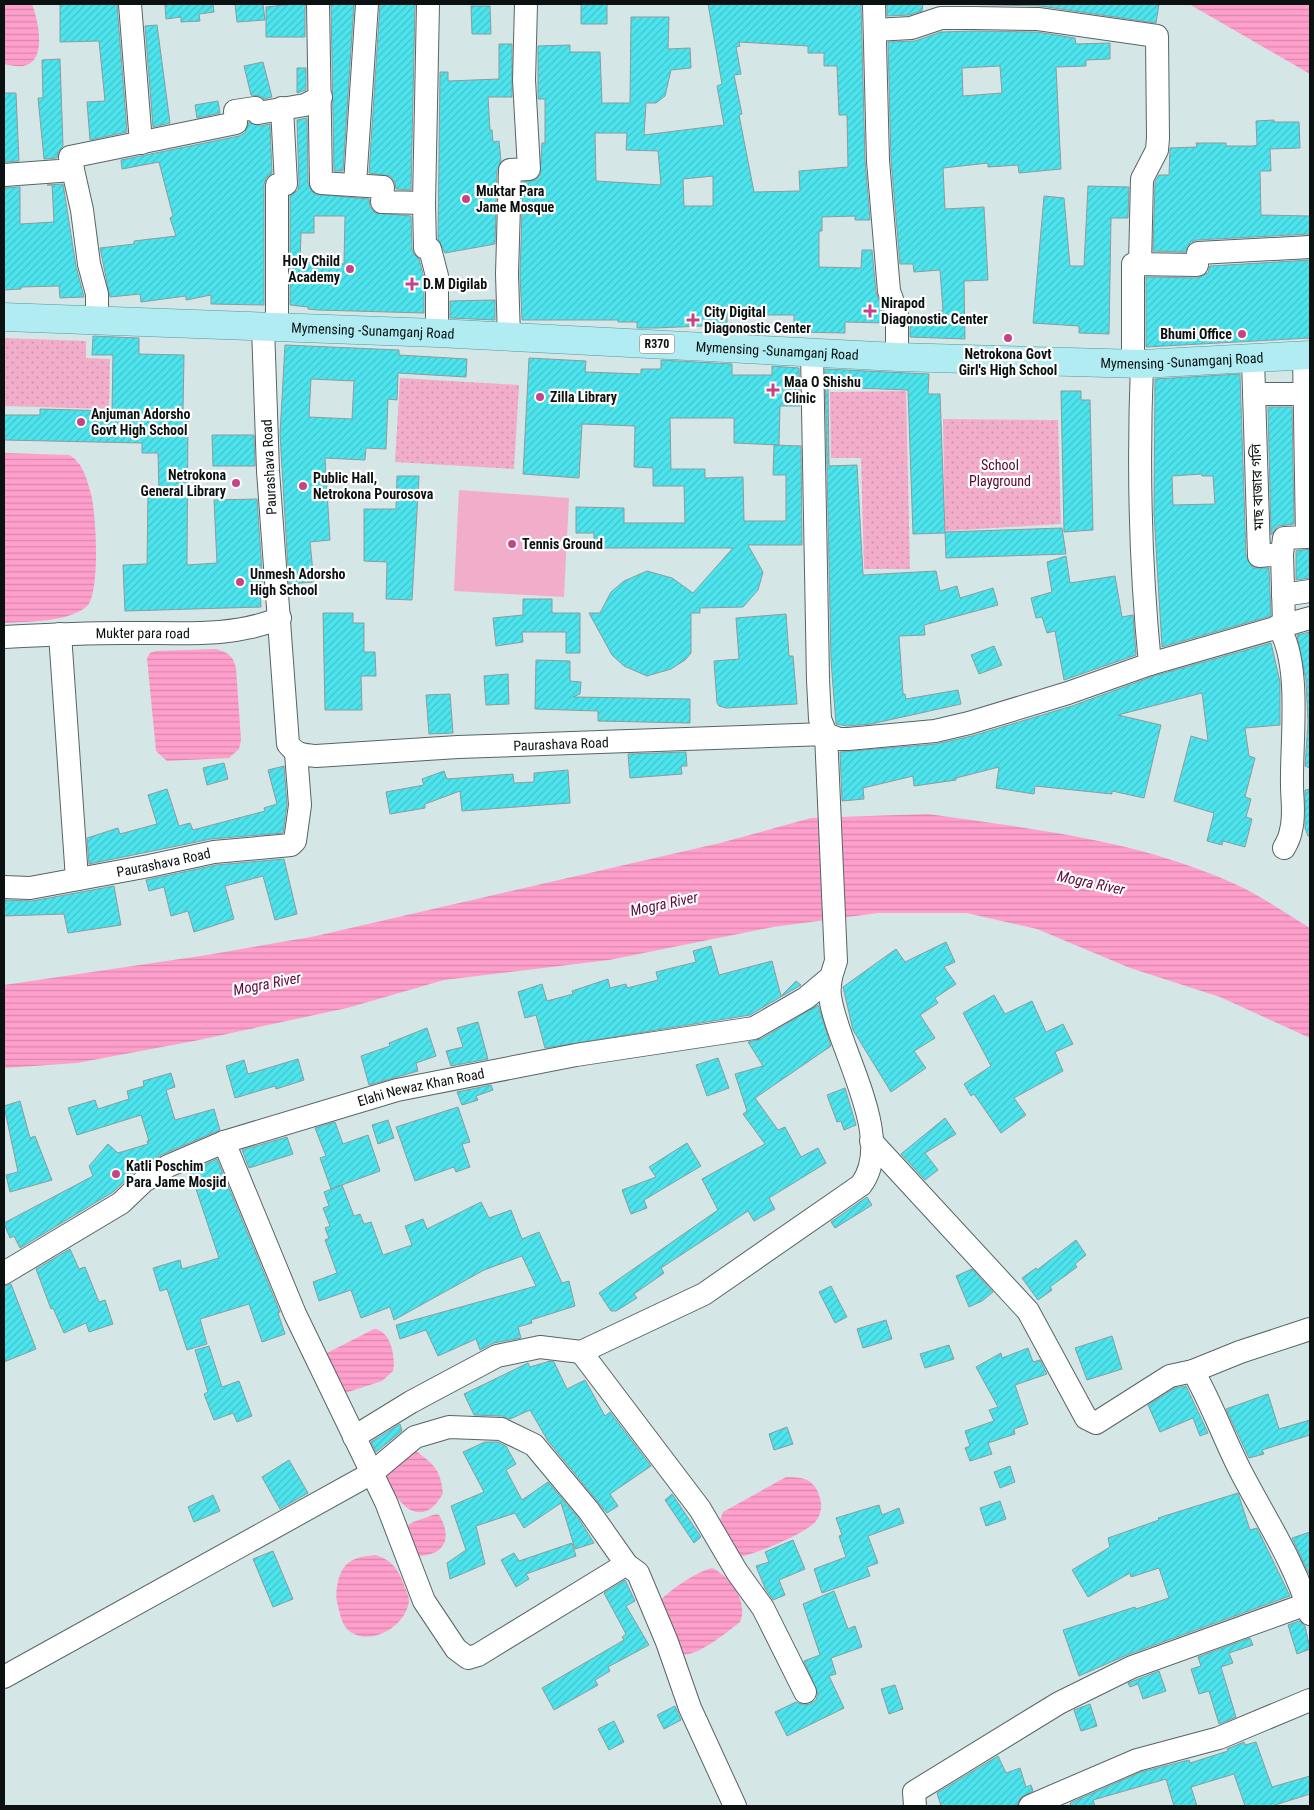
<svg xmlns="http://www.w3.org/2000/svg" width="1314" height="1810" font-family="'Roboto Condensed','Noto Sans Bengali',sans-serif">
<defs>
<pattern id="park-dots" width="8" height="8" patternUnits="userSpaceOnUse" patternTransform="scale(1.25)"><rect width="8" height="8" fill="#f2adcb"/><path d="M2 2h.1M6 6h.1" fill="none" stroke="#ce94ad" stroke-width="1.8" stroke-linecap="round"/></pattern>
<pattern id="water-rules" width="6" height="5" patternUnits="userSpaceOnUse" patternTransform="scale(1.25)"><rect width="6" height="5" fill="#ff9fcb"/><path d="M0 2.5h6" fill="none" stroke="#d988ad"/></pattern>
<pattern id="building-hatch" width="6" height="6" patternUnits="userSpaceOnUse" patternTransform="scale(1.25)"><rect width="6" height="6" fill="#4de4ed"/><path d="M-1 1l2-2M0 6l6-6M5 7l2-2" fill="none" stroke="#42c3ca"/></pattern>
</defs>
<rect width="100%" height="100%" fill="#d5e6e7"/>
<path fill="url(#park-dots)" d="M4 338 86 341V358L110 359 109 409 4 406Z
M400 378 519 385 514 469 395 462Z
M906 391 910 569H864L861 458H831L830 392Z
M943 419 1058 420 1061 524 945 531Z"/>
<path fill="#f2adcb" d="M459 490 569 498 564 597 454 591Z"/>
<path fill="url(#water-rules)" d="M4 4H32C38 19 48 62 23 66 17 67 10 65 4 64Z
M1189 4H1307L1310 6V74Z
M4 453 69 455C83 462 87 480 91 494 96 512 101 596 86 607 65 623 29 621 4 623Z
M216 649C228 653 233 655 236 668L241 740 239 749 229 758 167 761 156 751 147 658 150 653 155 651Z
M928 814C1032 829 1138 840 1235 884 1261 896 1285 913 1310 928V1038L1220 997 1130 968 1037 929 967 913H878L773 927 609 960 444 980 347 1008 194 1041 77 1063 4 1068V985L207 955 316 936 720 843 811 818Z
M374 1329C391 1330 396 1358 393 1371L382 1381 345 1393 323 1355Z
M415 1450C434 1465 440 1468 443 1493 430 1519 410 1518 395 1494 390 1485 385 1480 386 1469Z
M786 1477C801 1477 811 1478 818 1492 822 1503 823 1511 816 1521 807 1533 754 1555 739 1557L719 1523 723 1512Z
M436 1514 439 1515C453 1538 445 1556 416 1556L404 1528 413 1522Z
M376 1555C390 1560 396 1566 402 1580 404 1586 409 1595 409 1601 406 1627 369 1648 348 1630 342 1625 340 1614 338 1606 336 1599 336 1594 337 1587 341 1562 352 1557 376 1555Z
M712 1568C730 1576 749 1602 740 1622 727 1632 696 1658 681 1654L658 1604C664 1593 698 1571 712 1568Z"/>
<path fill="url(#building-hatch)" stroke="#8c9c9d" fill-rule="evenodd" d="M60 4H117L127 132 90 140 87 102 105 101 99 41 60 42Z
M165 4H213L214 12 199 14 200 21 181 22V17L166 19Z
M235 4H263L265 20 237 22Z
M293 4H305V37H266V7Z
M331 4H354L343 171H334Z
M380 4H415L411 190 396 189 395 182 390 176 369 173Z
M581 4H607V24H581Z
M708 4H861L865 161 870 220H855V216L822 217V231H819V267L861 268 862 250H872L876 292 884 315V323L845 322V333L794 332V315H727V325L655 328H637V322H618V320H522L520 274 523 182 536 180 540 175 542 143H545V99H538V46L570 45V52H600L602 103H630L631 17H669L668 49 690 48 691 68 671 70 665 96 656 103H646L644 135 724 125 717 86 722 84ZM739 42 808 46V53H824V66H837L839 115H847L848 167 799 171 800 191 754 192 739 115 742 114 734 75 741 74 736 47 740 46ZM595 133H627L626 150 658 151 661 185 596 181ZM713 176V206H684L683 179Z
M887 4H923L922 11 909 15 887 16Z
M951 4H1159L1156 23 1040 6Z
M471 6H490L491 34H472Z
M157 25 170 123 153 127 145 26Z
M973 31 1037 32 1075 38 1076 44 1110 43V59L1086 60V66L1056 67 1061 169 1019 173 1018 165 988 167V163L943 168 945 209 984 207 988 280 964 281 965 339 910 337V319H938V311H943L940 270 914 272 913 264H900L891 160 888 42 915 41 941 32ZM1000 66 1002 93 963 96 962 68Z
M499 44H512V97H488L490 130H492L493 142 499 141 501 161 497 170 495 244 445 253 438 239 440 72H448V81L499 79Z
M60 59 63 146 58 153 57 158 44 159 38 98H43L42 60Z
M263 62 272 97 264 99 260 96 251 95 244 66Z
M297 68H306V90L297 93Z
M4 93H16L19 161 4 162Z
M218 101 220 113 197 118 195 105Z
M307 118 308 183 314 194 369 199 370 207 375 213 411 216 412 249 414 254 419 259 424 278V313L317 310 308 309V307L290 305V196L298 190 299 183 297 120ZM314 216H345L344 264 300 262 301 233H314Z
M1274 120V122H1299L1300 148 1270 149 1271 171H1260L1261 215 1310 216V234L1197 240 1191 242 1185 252 1153 251 1155 182 1159 175H1169L1170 148 1197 147 1196 143H1226V146H1254L1257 145 1256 121Z
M249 122 260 126 270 124 272 173 266 178 264 185V305L211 304V295L186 300V296L141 302 140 294 110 297 100 248 134 244V241L176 236 170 218 173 216 159 162 122 169 121 160 239 136 245 133Z
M63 184 76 266 84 297 60 298 59 286 21 287V289L4 290V188L20 187V224L54 222 52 185H47Z
M1088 186 1129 187 1128 218H1111L1109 334 1079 333V326L1033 323 1044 196 1064 198 1070 266H1084Z
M1310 260V338L1146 347V277L1197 278 1208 273 1210 266Z
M495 300V320L450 318V301Z
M93 336 139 338V354L184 355 183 411H188L187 565 217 563 214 500 257 499 263 586 260 587 261 607 125 611 123 565 147 564 148 491H159L158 453H142V443L4 440V415H40V409L112 411 113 355H92Z
M285 345 399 350V355L467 359 466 377 398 373 397 400 388 399 386 449 366 448 365 460 325 458 330 540 310 542 314 582 289 584 280 434ZM311 379 354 381 352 419 309 417Z
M529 358 586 361 585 372 641 374V369H661V360L732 364V375H772V366L799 368 800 406H780L779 445 734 443V418H670L671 469H705V478L743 477 744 521H786V475H773L774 445 801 446 802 545H748L763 572 758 590 743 607 700 608V613H691V653L685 660 671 669 647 676 624 666 612 655 589 613H600L611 592 624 581 647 571 672 578 693 593 733 548H594V533H576V507L624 508V523H685L684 486H653V468L634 467 635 426 582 424 579 478 523 474Z
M825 369 929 374 928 394H940L945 533 913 534 908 390 828 387 829 466 857 465 863 575 936 571 940 591 957 586 960 598 993 588 998 605 924 625 925 635 899 636 903 694H905L906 699 958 690 961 704 871 724 847 726 836 724 831 661Z
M1240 374 1246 556 1253 568H1269L1271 616 1162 647 1154 514 1155 379ZM1202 474V476H1213L1215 504 1173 505 1172 476Z
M1061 391H1081V400H1090L1093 530 1064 532Z
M1268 407H1292L1294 524 1278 526 1271 535Z
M212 435H254L255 466H213Z
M397 476H419L412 600 386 599 387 562 364 561V509H396Z
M1062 528 1066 554 946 558 945 532Z
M1310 549V578L1296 580V551Z
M1066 556 1070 583 1115 576 1122 617 1133 615 1136 655 1064 680 1055 631 1047 633 1042 617 1036 618 1031 598 1052 592 1047 562Z
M523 599H552V613H580V653H566V632H522L523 642 496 646 493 618 523 615Z
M323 613H353V623H364V652H375L376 676H361L362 710H325Z
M786 614 789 656H793L797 704 726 708 719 706 717 703 714 661 739 659 736 618Z
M1310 632V768L1305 766 1308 722 1306 680 1297 635Z
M1271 643 1280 682V725L1245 728 1249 756 1255 758 1245 797 1251 799 1246 817 1252 819 1245 847 1223 841 1222 845 1207 841 1214 813 1174 801 1191 736 1208 741 1202 693 1118 715 1161 725 1144 798 1112 791V794L1035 786 1034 794 996 788 999 767 956 778V780L914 786 913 776 863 788 864 799 842 801 840 752 936 744 972 736 1072 706 1154 676Z
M994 646 1002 665 979 674 971 655Z
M536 660 570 661V681L581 682 580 694 573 697 690 699V723L598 721V711L535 709Z
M508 674 509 704 486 705 484 676Z
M450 694 453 733 429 734 426 695Z
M686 752 687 766H681L682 774 630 778 628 754Z
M224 763 228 779 207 785 203 768Z
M284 766 287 805 283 833 211 839 89 864 87 838 118 828 120 834 157 824 148 795 167 789 179 826 190 823 193 830 265 811 264 808 277 804 268 770Z
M568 770 570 803 462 811 460 791 425 804V808L390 814 386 792 424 785 422 779 444 771 447 779 513 774 514 783 534 782V773Z
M1310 789V836H1308L1305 828V790Z
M284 859 297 914 275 920 263 876 225 886 234 919 194 932 188 911 171 916 164 887 149 891 146 880 216 865Z
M114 886 121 925 68 933 64 914 4 916V900L32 901Z
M946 942 955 962 944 967 956 984 935 998 938 1003 920 1015 935 1038 914 1051 926 1068 891 1092 853 1030 843 987 896 949 905 962Z
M711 946 719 975 772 961 781 996 796 981 801 985 750 1015 545 1048 536 1015 525 1018 518 992 542 984 547 1001 573 994 572 991 608 979 610 988 626 984 627 988 658 980 656 972 696 962 693 951Z
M994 995 1005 1014 1032 1001 1046 1032 1063 1024 1073 1044 1055 1052 1063 1071 1014 1098 1026 1115 1001 1133 974 1094 971 1096 964 1084 991 1066 963 1013Z
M818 1005 831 1046 755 1098 778 1130 785 1127 801 1157 818 1148 826 1163 769 1198 775 1209 754 1221 748 1211 661 1268 664 1273 634 1294 637 1298 616 1311H611L599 1293 718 1210 702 1179 765 1144 743 1114 747 1111 735 1074 763 1066 748 1042 761 1039Z
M478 1022 488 1059 451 1066 446 1051 463 1047 457 1028Z
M427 1028 436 1056 416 1063 418 1071 369 1085 361 1056 390 1046 389 1043Z
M718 1058 729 1088 707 1096 696 1065Z
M298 1059 304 1080 276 1089 275 1086 235 1098 226 1066 244 1060 248 1074Z
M171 1073 175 1087 166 1090 175 1120 214 1109 220 1130 161 1155 138 1169 113 1192 20 1248 14 1236 10 1238 4 1223 93 1176 89 1166 108 1144 118 1153 148 1144 147 1141H149L141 1115 77 1135 68 1108 95 1100 98 1109 129 1099 127 1091 144 1086 143 1081Z
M491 1085 493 1090 476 1096 478 1100 462 1105 457 1092Z
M845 1088 856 1125 844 1130 841 1121 837 1122 827 1095Z
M20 1101 30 1138 35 1136 52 1180 10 1192 6 1175 18 1172 4 1106Z
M458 1107 470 1142 462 1144 470 1167 456 1172 454 1167 415 1181 396 1127Z
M945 1118 956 1134 925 1153 938 1170 925 1180 901 1154Z
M388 1120 394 1138 378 1144 372 1125Z
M335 1122 343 1144 368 1135 380 1171 331 1189 320 1158 326 1156 315 1128Z
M287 1137 293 1154 249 1168 242 1150Z
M687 1143 701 1166 644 1200 647 1208 631 1214 622 1190 656 1177 649 1167Z
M217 1159 280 1312 278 1313 285 1334 262 1342 249 1304 200 1319 207 1344 187 1350 167 1289 160 1291 153 1268 180 1260 182 1269 219 1258 190 1171Z
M342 1185 354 1216 360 1214 364 1224 371 1222 383 1255 412 1245 405 1226 423 1219 427 1229 481 1202 489 1218 511 1210 522 1239 539 1232 562 1283 569 1281 575 1306 531 1320 532 1323 518 1327 521 1338 494 1343 480 1350 476 1339 438 1356 426 1330 400 1339 396 1325 536 1286 522 1256 484 1270 394 1320 390 1307 361 1318 351 1290 319 1301 313 1282 337 1273 325 1240 329 1238 325 1228 330 1226 323 1208 329 1206 324 1192Z
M867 1197 872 1205 835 1228 831 1222Z
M1076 1240 1086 1255 1075 1264 1077 1267 1050 1287 1052 1290 1038 1300 1022 1278 1036 1268 1037 1270Z
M70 1249 79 1269 85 1267 99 1302 105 1300 113 1324 89 1332 86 1323 64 1333 53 1308 51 1309 36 1269Z
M972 1269 993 1292 982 1301 969 1307 956 1276Z
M11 1284 36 1349 4 1362V1286Z
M831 1286 847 1317 835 1323 819 1292Z
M886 1320 892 1339 863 1348 857 1329Z
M1112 1336 1122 1369 1087 1380 1075 1348Z
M949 1345 954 1359 925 1368 920 1354Z
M209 1346 222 1387 239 1381 252 1416 237 1422 233 1413 214 1420 204 1394 208 1392 195 1350Z
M1028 1348 1033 1362 1040 1360 1047 1374 1015 1385 1028 1424 1014 1429 1015 1434 988 1443 992 1454 970 1461 965 1448 970 1446 965 1431 994 1421 989 1410 998 1407 976 1367 1001 1353 1002 1358Z
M550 1361 554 1362 567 1389 585 1380 605 1416 610 1412 651 1466 610 1494 618 1506 607 1513 548 1441 530 1410 510 1419 502 1416 474 1415 464 1394 528 1363 530 1367Z
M1186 1386 1208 1433 1200 1436 1193 1418 1160 1432 1148 1405 1175 1388Z
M1268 1394 1279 1429 1310 1420V1435L1262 1450 1264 1454 1249 1458 1226 1409Z
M400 1424 402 1431 376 1452 371 1442Z
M787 1427 793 1444 774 1450 769 1434Z
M485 1442H498L506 1446 516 1464 506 1470 522 1500 548 1482 579 1519 594 1543 575 1549 561 1503 524 1528 515 1513 476 1526 485 1564 450 1579 447 1563 466 1550 451 1506 484 1492 463 1452Z
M289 1460 308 1493 280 1509 262 1477Z
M1010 1466 1015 1482 1000 1488 994 1472Z
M1238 1493 1250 1530 1257 1528 1290 1596 1127 1655 1079 1676 1063 1630 1135 1607 1136 1609 1169 1598 1159 1568 1131 1577 1130 1573 1088 1597 1072 1570 1110 1547 1108 1538 1159 1520 1158 1518Z
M672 1494 701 1537 694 1543 665 1500Z
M213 1495 220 1511 194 1522 188 1507Z
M1000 1501 1006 1519 986 1526 980 1508Z
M879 1505 882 1515 899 1508 904 1523 868 1536 878 1563 867 1567 870 1576 822 1593 814 1569 846 1557 839 1536 842 1535 836 1518Z
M1310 1532V1573L1309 1574 1292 1538Z
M793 1540 805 1569 779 1580 785 1595 773 1600 765 1588 756 1566 769 1562 765 1552Z
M572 1543 576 1556 526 1574 529 1579 516 1587 501 1560 514 1553 519 1561Z
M273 1551 293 1599 273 1607 253 1559Z
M625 1580 635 1601 626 1606 649 1645 608 1667 610 1671 595 1680 598 1685 554 1710 542 1688 624 1640 622 1637 626 1634 604 1593Z
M834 1591 848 1629 855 1626 862 1647 831 1658 836 1674 829 1676 844 1708 787 1736 775 1712 796 1702 804 1705 810 1704 816 1700 818 1693 804 1661 820 1655 803 1604Z
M1299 1621 1305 1626 1310 1649 1297 1654 1288 1625Z
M1250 1638 1253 1645 1229 1653 1233 1663 1221 1667 1236 1717 1219 1724 1209 1691 1199 1694 1191 1669 1201 1666 1198 1657Z
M1159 1671 1166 1691 1143 1699 1138 1684 1130 1687 1128 1683Z
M895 1685 903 1709 889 1714 881 1689Z
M1090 1704 1097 1726 1081 1731 1074 1710Z
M675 1706 681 1720 664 1729 657 1715Z
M614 1721 624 1742 609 1750 598 1729Z
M1244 1742 1245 1745 1256 1742 1272 1787 1310 1776V1794L1272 1806H1245L1234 1774 1191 1787 1197 1806H1174L1166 1779 1093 1800 1095 1806H1071L1070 1803 1141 1772 1189 1760 1190 1763 1228 1751 1227 1749Z
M998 1756 1006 1773 1020 1768 1026 1787 1031 1785 1033 1791 1020 1798 1017 1806H941L937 1793Z"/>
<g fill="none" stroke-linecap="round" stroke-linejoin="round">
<defs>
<g id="minor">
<path d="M130 4 141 143"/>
<path d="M318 4 321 183 383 187 382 202 424 203 425 248 430 249 437 276V333"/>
<path d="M874 4 878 161 889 291 897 313V357"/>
<path d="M875 30 911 28 941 18H973L1038 19 1157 36 1158 138 1157 150 1142 179 1140 265"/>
<path d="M73 170 82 210 89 264 97 294V320"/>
<path d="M4 175 73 170 70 157 236 123 235 111 255 108 258 113 305 105 321 97"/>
<path d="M355 184 367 4"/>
<path d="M424 203 428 4"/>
<path d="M277 328V185L286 184 282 108"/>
<path d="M509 337 507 274 510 170 529 169 524 80 526 4"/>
<path d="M812 352 818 680 820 719 826 734 839 739H848L935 731 969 723 1068 693 1150 664 1310 618"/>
<path d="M1253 359 1259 556 1282 554 1284 624"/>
<path d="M1133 364V264L1197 265 1198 253 1310 247"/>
<path d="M1142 364C1138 464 1140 564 1150 664"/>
<path d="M1254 394H1304"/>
<path d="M1282 554 1284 538 1307 537 1304 355"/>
<path d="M1283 595 1310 591"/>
<path d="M1278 626C1302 663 1291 740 1292 785 1292 800 1295 815 1291 830 1290 837 1287 843 1284 848"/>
<path d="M60 634 77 879"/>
<path id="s1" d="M4 637C43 635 82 633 122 633 173 632 231 639 280 618"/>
<path id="s2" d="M4 887 30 888 149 866 214 852 291 845 295 841 300 805 296 753"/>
<path d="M871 1141 1028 1311 1086 1418 1096 1423 1170 1376 1193 1371 1240 1352 1310 1329"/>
<path d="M224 1142 295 1314 386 1502 424 1601 456 1649 468 1658 478 1655 620 1568 627 1565 638 1573 667 1642 690 1708 735 1806"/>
<path id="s3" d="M4 1273 121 1203 144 1181 168 1166 224 1142 397 1090 576 1055 754 1028 806 998 831 977 836 961 826 734 458 747 316 756C303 755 297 755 288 744L268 471 263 327"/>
<path d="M581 1352 700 1509 737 1572 763 1608 805 1692"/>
<path d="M1193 1371C1212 1404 1224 1439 1241 1472 1265 1518 1295 1563 1310 1614"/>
<path d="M354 1437 411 1402 497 1356 540 1347 581 1352 704 1294 861 1185C897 1138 836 1046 830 996 829 990 830 983 831 977"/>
<path d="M4 1677 372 1473 415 1437 449 1427 501 1429 534 1445 589 1511 627 1565"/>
<path d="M915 1806 914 1792 1059 1703 1132 1667 1307 1604"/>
<path d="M1030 1806 1137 1760 1219 1738 1310 1700"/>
</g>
<g id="major">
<path id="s4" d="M4 317 437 333 897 357 1142 364 1310 355"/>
</g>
</defs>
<use href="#minor" stroke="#566566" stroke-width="24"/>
<use href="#major" stroke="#54989c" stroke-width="29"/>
<use href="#minor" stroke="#fff" stroke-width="22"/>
<use href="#major" stroke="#b0ecf1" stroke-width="28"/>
</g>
<g fill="#c64389" stroke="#fff" stroke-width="2">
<circle cx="466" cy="199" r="5"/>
<circle cx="350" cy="269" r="5"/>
<path d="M409.5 276.5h5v5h5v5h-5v5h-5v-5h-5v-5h5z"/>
<path d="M867.5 303.5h5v5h5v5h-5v5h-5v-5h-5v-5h5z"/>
<path d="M690.5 312.5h5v5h5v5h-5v5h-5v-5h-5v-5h5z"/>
<circle cx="1242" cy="334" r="5"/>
<circle cx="1008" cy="338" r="5"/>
<path d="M770.5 382.5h5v5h5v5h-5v5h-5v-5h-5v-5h5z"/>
<circle cx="540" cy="397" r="5"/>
<circle cx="81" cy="422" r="5"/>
<circle cx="236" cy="483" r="5"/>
<circle cx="303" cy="486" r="5"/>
<circle cx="512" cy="544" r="5"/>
<circle cx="240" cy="582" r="5"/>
<circle cx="116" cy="1174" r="5"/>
</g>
<g text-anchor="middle" stroke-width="4.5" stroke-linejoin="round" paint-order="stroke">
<rect fill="#fff" stroke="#545858" stroke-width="1" x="639.5" y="334.5" width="35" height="19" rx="4"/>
<g font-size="12" font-weight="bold" fill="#0b1111">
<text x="657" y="348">R370</text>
</g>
<g font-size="14" font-weight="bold" fill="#0b1111" stroke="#fff" text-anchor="start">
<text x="476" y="196">Muktar Para<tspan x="476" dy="16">Jame Mosque</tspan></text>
<text x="340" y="266" text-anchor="end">Holy Child<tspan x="340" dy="16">Academy</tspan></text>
<text x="423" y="289">D.M Digilab</text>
<text x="881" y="308">Nirapod<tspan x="881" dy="16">Diagonostic Center</tspan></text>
<text x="704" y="317">City Digital<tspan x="704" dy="16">Diagonostic Center</tspan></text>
<text x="1232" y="339" text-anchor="end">Bhumi Office</text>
<text x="1008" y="359" text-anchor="middle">Netrokona Govt<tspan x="1008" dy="16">Girl's High School</tspan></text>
<text x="784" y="387">Maa O Shishu<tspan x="784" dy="16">Clinic</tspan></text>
<text x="550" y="402">Zilla Library</text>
<text x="91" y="419">Anjuman Adorsho<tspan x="91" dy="16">Govt High School</tspan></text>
<text x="226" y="480" text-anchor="end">Netrokona<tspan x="226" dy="16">General Library</tspan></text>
<text x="313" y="483">Public Hall,<tspan x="313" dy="16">Netrokona Pourosova</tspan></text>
<text x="522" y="549">Tennis Ground</text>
<text x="250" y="579">Unmesh Adorsho<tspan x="250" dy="16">High School</tspan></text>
<text x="126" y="1171">Katli Poschim<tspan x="126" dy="16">Para Jame Mosjid</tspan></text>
</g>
<g font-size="14" fill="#0b1111" stroke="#fff">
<text dy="5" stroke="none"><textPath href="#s4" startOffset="369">Mymensing -Sunamganj Road</textPath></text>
<text dy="5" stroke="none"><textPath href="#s4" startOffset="774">Mymensing -Sunamganj Road</textPath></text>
<text dy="5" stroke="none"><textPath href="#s4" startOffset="1179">Mymensing -Sunamganj Road</textPath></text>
<text transform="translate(269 467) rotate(-93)" y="5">Paurashava Road</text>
<text transform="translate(1257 487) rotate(-92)" y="5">মাছ বাজার গলি</text>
<text dy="5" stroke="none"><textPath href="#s1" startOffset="139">Mukter para road</textPath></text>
<text transform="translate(561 744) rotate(-2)" y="5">Paurashava Road</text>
<text dy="5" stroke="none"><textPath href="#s2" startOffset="162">Paurashava Road</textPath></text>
<text dy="5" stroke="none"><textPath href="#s3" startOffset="462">Elahi Newaz Khan Road</textPath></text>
</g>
<g font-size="14" fill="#580336" stroke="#fff">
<text x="1000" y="470">School<tspan x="1000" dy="16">Playground</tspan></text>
</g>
<g font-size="15" font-style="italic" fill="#5f0b3c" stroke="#fff">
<text transform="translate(1091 883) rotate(12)" y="5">Mogra River</text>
<text transform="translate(664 904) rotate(-12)" y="5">Mogra River</text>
<text transform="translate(267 984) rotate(-11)" y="5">Mogra River</text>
</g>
</g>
<rect width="1314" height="1810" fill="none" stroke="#0b1111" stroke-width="10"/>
</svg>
